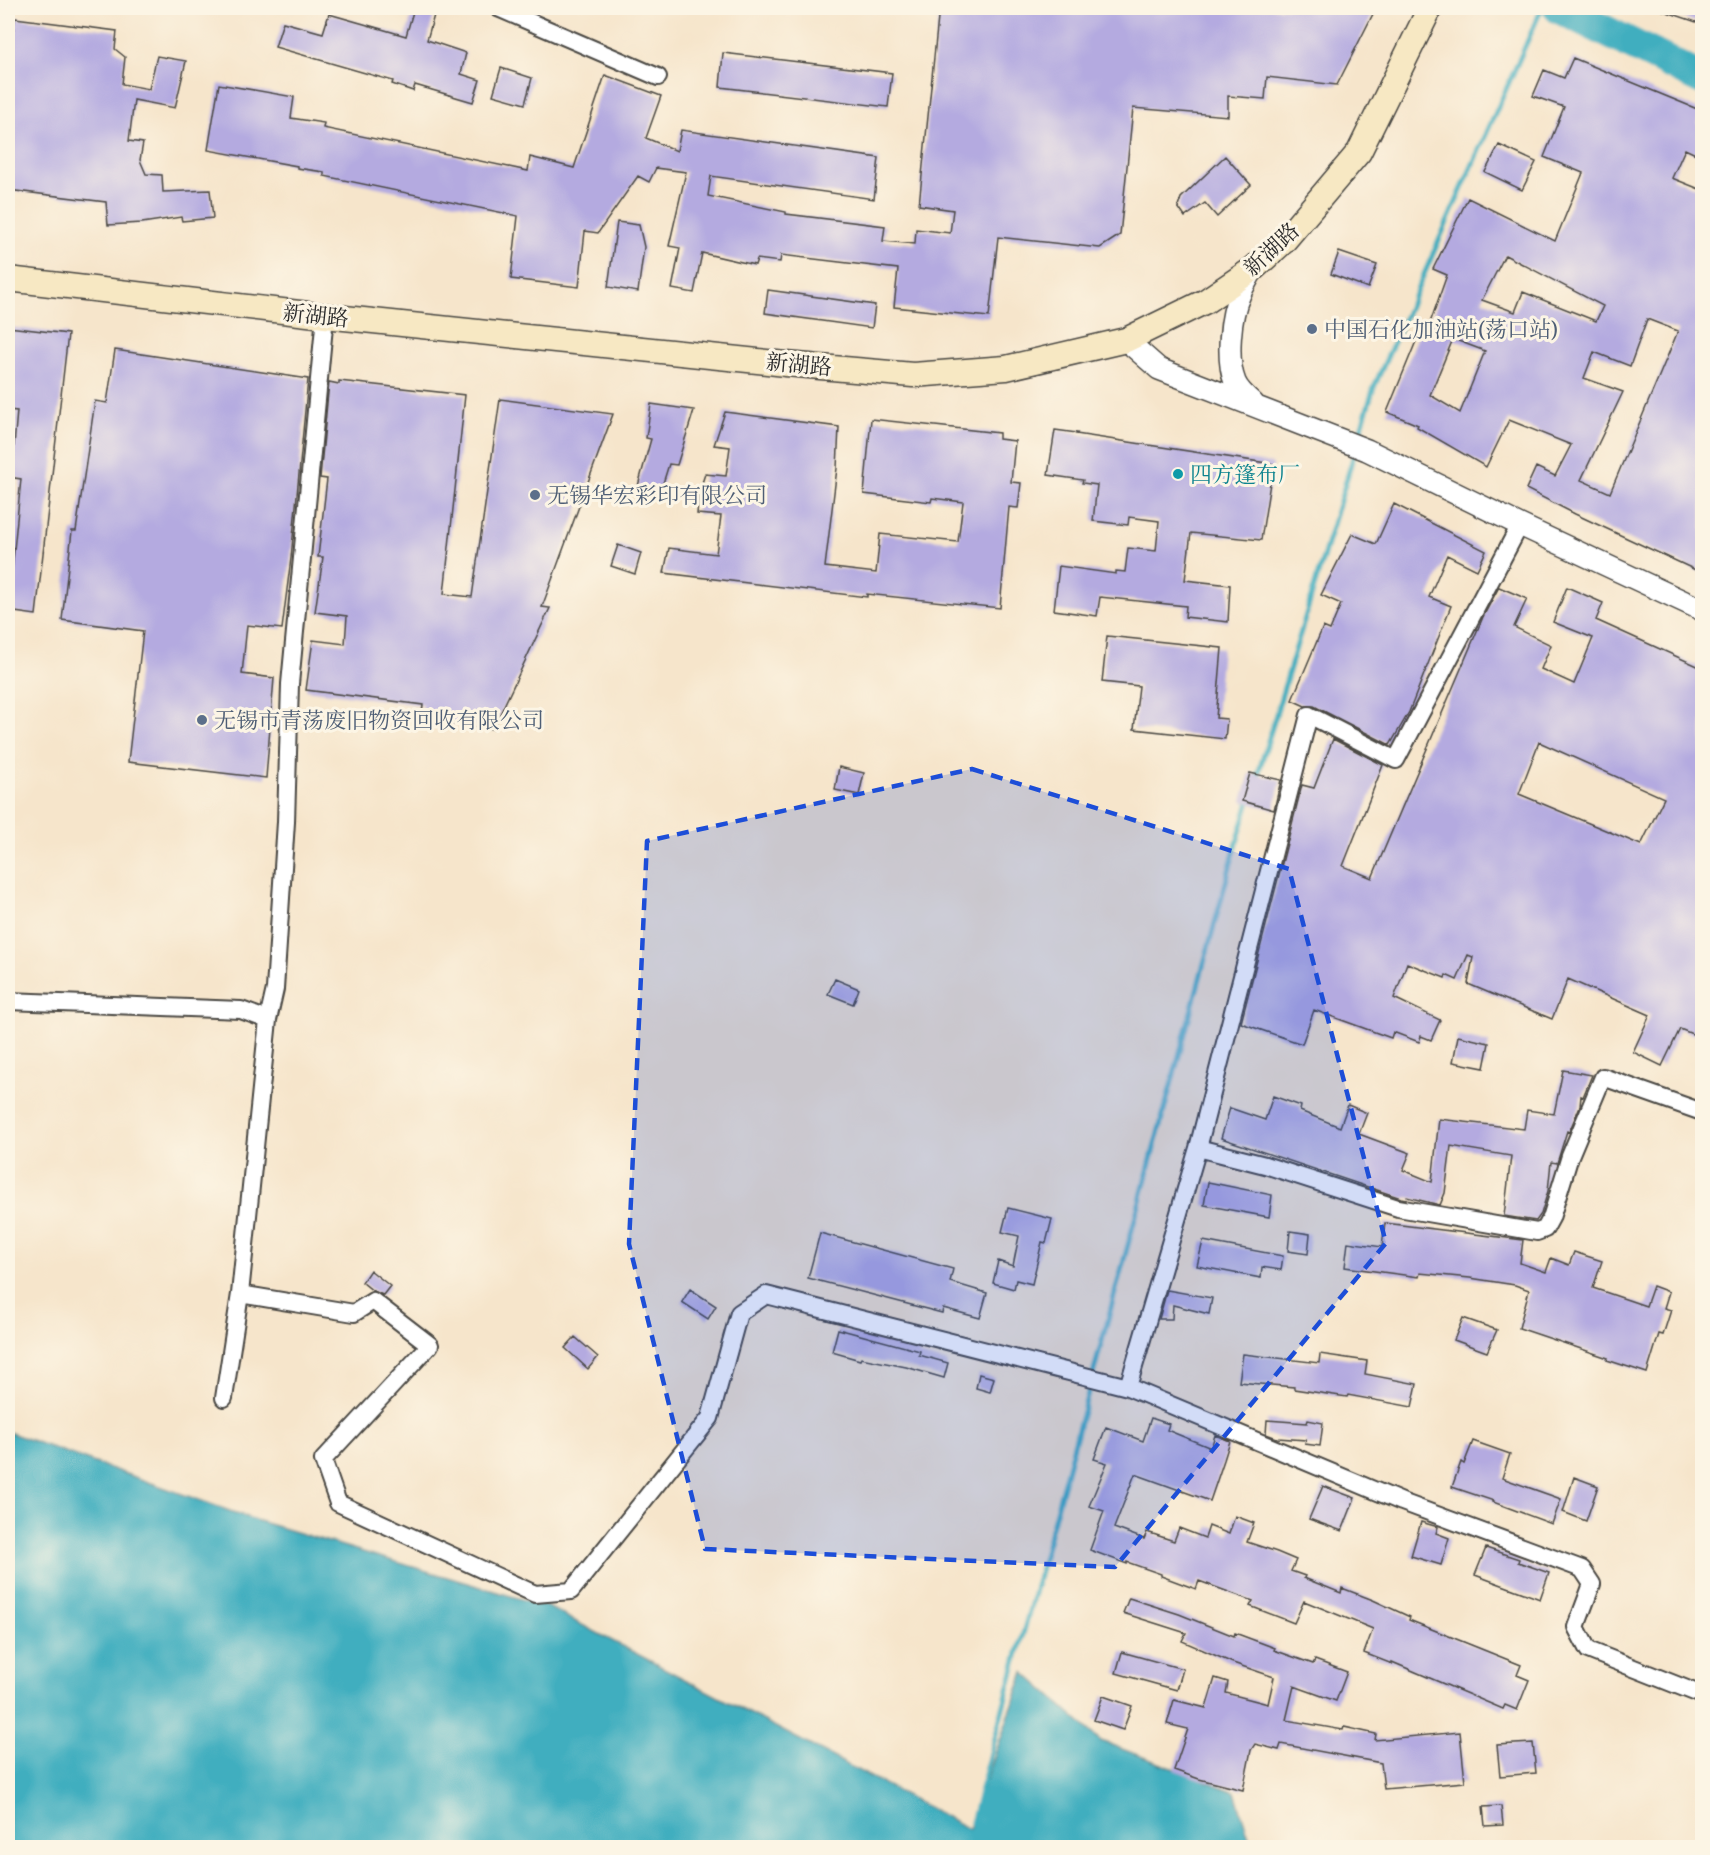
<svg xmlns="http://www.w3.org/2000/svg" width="1710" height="1855" font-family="'Gentium Book Plus','Noto Serif SC',serif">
<rect width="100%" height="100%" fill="#fcf5e5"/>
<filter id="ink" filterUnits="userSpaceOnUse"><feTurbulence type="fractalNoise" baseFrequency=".0167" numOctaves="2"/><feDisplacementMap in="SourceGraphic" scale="12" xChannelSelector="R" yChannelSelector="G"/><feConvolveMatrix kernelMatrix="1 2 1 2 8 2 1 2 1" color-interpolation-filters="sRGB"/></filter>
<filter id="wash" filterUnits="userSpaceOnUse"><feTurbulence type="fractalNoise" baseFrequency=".008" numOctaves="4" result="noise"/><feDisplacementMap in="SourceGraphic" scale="24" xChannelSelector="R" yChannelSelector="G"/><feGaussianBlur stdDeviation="1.35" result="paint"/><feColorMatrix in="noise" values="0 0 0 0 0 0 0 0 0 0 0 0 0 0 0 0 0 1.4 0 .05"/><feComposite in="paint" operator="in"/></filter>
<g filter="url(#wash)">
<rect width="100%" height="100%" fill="#f6e5cb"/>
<path fill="#41aebf" stroke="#366c75" stroke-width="1.5" d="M8 1432 255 1520 548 1607 969 1829 1024 1672 1101 1741 1235 1792 1252 1847 8 1848Z"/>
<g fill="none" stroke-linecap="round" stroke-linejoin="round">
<path stroke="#41aebf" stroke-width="5" d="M1357 442 1374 387 1542 8
M1256 781 1355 451
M972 1823 1231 863 1250 798"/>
<path stroke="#41aebf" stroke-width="32" d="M1559 8 1702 79"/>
</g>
<g id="blocks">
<path fill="#b4aae0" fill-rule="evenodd" d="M414 8H436L427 40 466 53 461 74 480 80 473 102 415 85 413 91 392 84 393 81 275 47 283 22 323 33 329 14 406 36Z
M939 8H1376L1337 85 1267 77 1265 99 1228 96V116L1133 108 1120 235 1100 248 998 237 989 317 894 307 898 269 781 255 780 262 757 259 755 265 702 253 694 293 672 289 680 248 669 246 686 172 656 168 649 182 638 176 598 233 585 231 579 287 511 279 518 216 324 176V172L297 168V166L208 150 219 84 294 97 291 118 324 123 323 128 528 171 530 157 574 168 605 75 661 96 646 138 677 151 681 130 879 158 874 199 711 176 708 196 786 212V214L885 226 883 241 915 244 916 229 950 233 953 210 919 205Z
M1661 8H1702V24L1661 10Z
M15 18 117 31 115 49 125 57 122 84 149 89 157 56 186 61 175 108 134 100 129 141 143 143 140 160 146 174 162 175 163 192 210 190 213 218 182 221 181 217 142 223 108 225 106 202 8 190V71Z
M723 53 892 73 888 107 720 87Z
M1573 58 1702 111 1697 123 1702 126V157L1685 149 1672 178 1702 190V573L1575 514 1526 489 1536 467 1555 476 1571 445 1509 420 1486 467 1417 427 1418 425 1387 412 1419 334 1425 337 1447 275 1433 269 1468 198 1555 241 1583 173 1544 157 1564 107 1533 96 1544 70 1564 78ZM1505 255 1603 306 1596 321 1523 292 1515 312 1482 300ZM1647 319 1678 331 1610 493 1581 480 1623 392 1584 378 1594 352 1630 366ZM1453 339 1485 351 1460 413 1430 395Z
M501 68 532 78 525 104 493 95Z
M1499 145 1536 162 1522 190 1485 172Z
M1225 156 1251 185 1217 217 1205 203 1185 217 1178 207 1181 198Z
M617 222 639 225 644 247 638 292 608 287Z
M1339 252 1377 265 1368 288 1331 274Z
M768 290 875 305 872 328 765 313Z
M8 327 68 334 36 615 8 611 21 479 8 477V445L14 446 17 411 8 410Z
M115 350 308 379 291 558 282 629 247 625 242 674 274 678 266 778 128 762 143 631 62 620 72 531H76L95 401 107 403Z
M339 381 465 395 444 594 472 597 500 399 613 414 542 607 550 608 493 729 421 720 423 705 306 690 313 640 345 644 347 616 315 612 323 557H318L327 479 320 478 329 382 339 384Z
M651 404 694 410 677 465 669 464 660 493 638 486 651 439 646 438Z
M725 412 839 427 837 468 825 567 876 573 880 534 958 542 963 502 932 498 931 502 864 494 871 419 999 433V439L1015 441 1011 482 1021 483 1018 508 1009 507 1000 608 867 594V597L664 573 669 548 716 554 721 516 697 514 699 492 705 474 726 476 730 447 714 445Z
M1055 430 1077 433 1076 434 1273 464 1261 540 1191 533 1185 580 1230 585 1228 622 1185 617 1186 606 1100 597 1097 616 1054 610 1059 566 1116 574V571L1125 572 1128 548 1156 551 1159 521 1129 517 1128 525 1093 521 1097 485 1082 483 1083 480 1048 475Z
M1394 504 1486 551 1477 570 1447 555 1429 597 1451 606 1409 712 1390 745 1314 706H1305L1292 700 1323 627 1330 630 1341 604 1321 595 1352 534 1376 544Z
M618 545 641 553 635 574 611 566Z
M1499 587 1527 599 1514 627 1551 645 1541 669 1574 684 1593 638 1553 622 1567 587 1603 603 1596 620 1702 668V1038L1680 1029 1662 1066 1633 1052 1650 1015 1568 979 1552 1019 1468 984 1473 957 1468 955 1457 980 1446 975 1445 978 1407 963 1394 998 1440 1020 1431 1040 1421 1036 1419 1042 1393 1032 1391 1038 1314 1010 1302 1044 1241 1023 1302 785 1314 788 1333 739 1383 765 1343 866 1372 878 1483 617ZM1539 742 1664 798 1641 845 1519 794Z
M1107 636 1222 648 1216 718 1227 719 1225 739 1134 729 1139 686 1102 682Z
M839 767 864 773 859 795 835 790Z
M1250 773 1281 780 1274 810 1242 801Z
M835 979 859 989 853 1004 828 994Z
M1458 1036 1489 1043 1484 1068 1453 1062Z
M1563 1070 1592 1075 1583 1097 1581 1096 1580 1106 1569 1132 1567 1131 1557 1163 1551 1162 1548 1191 1541 1214 1536 1221 1504 1216 1511 1156 1451 1146 1445 1193 1440 1205 1407 1197 1406 1199 1401 1198 1221 1138 1230 1108 1265 1120 1273 1096 1301 1106 1300 1111 1340 1127 1348 1105 1367 1113 1359 1134 1410 1153 1403 1170 1432 1182 1439 1119 1524 1129 1527 1110 1554 1114Z
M1208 1182 1272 1195 1269 1217 1204 1205Z
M1008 1208 1052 1219 1046 1243 1042 1242 1032 1284 1016 1280 1014 1289 993 1283 998 1261 1013 1266 1019 1236 1002 1232Z
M1385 1223 1523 1240 1520 1263 1546 1272 1551 1258 1569 1265 1574 1252 1602 1261 1593 1288 1646 1306 1653 1286 1669 1292 1664 1308 1671 1310 1663 1335 1659 1334 1647 1373 1607 1360 1608 1358 1519 1328 1529 1290 1515 1285 1470 1278 1420 1273 1419 1277 1345 1267 1348 1242 1382 1247Z
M1290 1231 1310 1234 1308 1254 1288 1251Z
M820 1233 953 1269 950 1282 987 1293 980 1318 943 1308 942 1313 808 1278Z
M1203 1241 1283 1256 1281 1270 1262 1267 1261 1278 1197 1266Z
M370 1270 390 1286 383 1295 373 1291 362 1282Z
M690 1289 716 1306 708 1319 682 1302Z
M1167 1290 1212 1298 1209 1314 1173 1305 1172 1319H1159Z
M1463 1318 1497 1330 1487 1352 1454 1340Z
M838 1329 920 1351 919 1355 948 1363 944 1378 906 1367 861 1358 860 1360 832 1352Z
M575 1337 598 1357 588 1369 565 1348Z
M1243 1354 1319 1363 1320 1354 1367 1361 1365 1374 1417 1384 1412 1407 1348 1395 1347 1397 1294 1389V1387L1239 1382Z
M979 1374 994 1378 990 1392 976 1388Z
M1151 1418 1169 1424 1167 1430 1211 1448 1215 1435 1230 1441 1224 1460 1210 1501 1135 1474 1114 1528 1144 1539 1147 1532 1174 1541 1179 1528 1205 1538 1209 1526 1229 1534 1235 1516 1254 1523 1247 1542 1277 1552 1296 1560 1291 1571 1305 1576 1304 1578 1341 1593 1342 1588 1373 1600 1410 1617 1409 1620 1521 1665 1517 1675 1529 1680 1517 1710 1505 1705 1503 1709 1392 1662V1664L1364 1653 1373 1629 1304 1601 1294 1623 1250 1606 1253 1601 1199 1581 1196 1589 1161 1576V1574L1127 1562V1564L1090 1550 1104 1511 1089 1506 1107 1463 1094 1459 1106 1427 1143 1441Z
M1267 1420 1307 1423 1308 1420 1323 1423 1320 1446 1305 1444 1306 1440 1277 1438 1266 1434Z
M1473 1441 1510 1454 1502 1478 1561 1499 1552 1524 1493 1502 1494 1501 1452 1487 1461 1462 1464 1464Z
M1574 1477 1598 1486 1586 1521 1563 1512Z
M1323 1486 1355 1498 1342 1531 1309 1519Z
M1421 1522 1438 1527 1436 1533 1449 1538 1441 1565 1411 1556Z
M1486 1548 1519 1559 1518 1562 1549 1573 1540 1599 1475 1575Z
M1129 1598 1179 1614 1234 1636 1235 1633 1275 1648 1274 1650 1313 1664 1315 1660 1347 1672 1336 1701 1294 1686 1286 1720 1343 1730 1344 1727 1376 1734 1375 1740 1460 1732 1465 1782 1384 1789 1381 1763 1281 1744 1279 1750 1255 1744 1251 1750 1243 1790 1199 1779 1174 1770 1188 1729 1167 1724 1174 1700 1206 1708 1215 1678 1228 1682 1226 1693 1268 1704 1274 1677 1233 1663 1182 1641 1186 1633 1123 1613Z
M1122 1652 1183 1669 1177 1690 1116 1673Z
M1103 1696 1132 1706 1123 1730 1094 1720Z
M1533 1743 1536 1773 1500 1776 1497 1745Z
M1501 1806 1503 1825 1485 1826 1483 1807Z"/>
</g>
</g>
<g filter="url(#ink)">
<use href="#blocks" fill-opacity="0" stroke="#494743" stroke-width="1.5"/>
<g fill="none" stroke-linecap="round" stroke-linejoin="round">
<defs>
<path id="minor" d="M498 8 658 77
M8 1001 241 1010 268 1020
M1198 1148 1265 1165 1398 1208 1537 1232 1545 1229 1551 1218 1570 1156 1603 1077 1702 1112
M240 1294 354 1313 373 1301 430 1345 323 1460 338 1503 535 1594 571 1591 710 1418 739 1313 766 1295 1128 1387 1402 1502 1582 1569 1592 1584 1576 1627 1588 1650 1702 1695
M1128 1387 1198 1148 1309 715 1396 760 1520 525
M224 1398 240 1294 268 1020 275 989 286 822 290 684 325 316"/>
<path id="tertiary" d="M1126 340 1159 369 1367 450 1520 525 1702 610
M1253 403C1246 397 1238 390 1235 382 1226 360 1230 315 1240 294 1244 285 1249 277 1253 269"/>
<path id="secondary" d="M8 279 325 316 786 364 913 375 1006 368 1126 340 1206 301 1253 269 1283 242 1359 152 1430 8"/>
</defs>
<use href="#minor" stroke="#494743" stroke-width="20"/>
<use href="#tertiary" stroke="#494743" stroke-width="24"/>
<use href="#secondary" stroke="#494743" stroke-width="27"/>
<use href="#minor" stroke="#fff" stroke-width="16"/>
<use href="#tertiary" stroke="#fff" stroke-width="21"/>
<use href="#secondary" stroke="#f7e8c3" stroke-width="24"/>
</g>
</g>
<path fill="#1d4ed8" fill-opacity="0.2" stroke="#1d4ed8" stroke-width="4.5" stroke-dasharray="12 8" stroke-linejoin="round" d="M972 769 1289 869 1386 1243 1115 1567 705 1549 629 1244 647 841Z"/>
<g fill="#5c6f8a" stroke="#fcf5e5" stroke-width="2">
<circle cx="1312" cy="329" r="6"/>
<circle cx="535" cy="495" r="6"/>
<circle cx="202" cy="720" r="6"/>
</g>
<circle fill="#0f9aa8" stroke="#fcf5e5" stroke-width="2" cx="1178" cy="474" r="6"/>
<g text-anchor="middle" stroke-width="6" stroke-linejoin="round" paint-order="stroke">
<g font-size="22" fill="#2b2b2b" stroke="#fcf5e5">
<text transform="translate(1271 249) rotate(-43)" y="8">新湖路</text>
<text transform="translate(316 315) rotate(6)" y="8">新湖路</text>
<text transform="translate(799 364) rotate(5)" y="8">新湖路</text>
</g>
<g font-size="22" fill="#4e5e75" stroke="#fcf5e5" text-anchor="start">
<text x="1324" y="337">中国石化加油站(荡口站)</text>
<text x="547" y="503">无锡华宏彩印有限公司</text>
<text x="214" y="728">无锡市青荡废旧物资回收有限公司</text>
</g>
<g font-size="22" fill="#0d838f" stroke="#fcf5e5" text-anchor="start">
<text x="1190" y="482">四方篷布厂</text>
</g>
</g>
<rect width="1710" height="1855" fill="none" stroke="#fcf5e5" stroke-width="30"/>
</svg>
